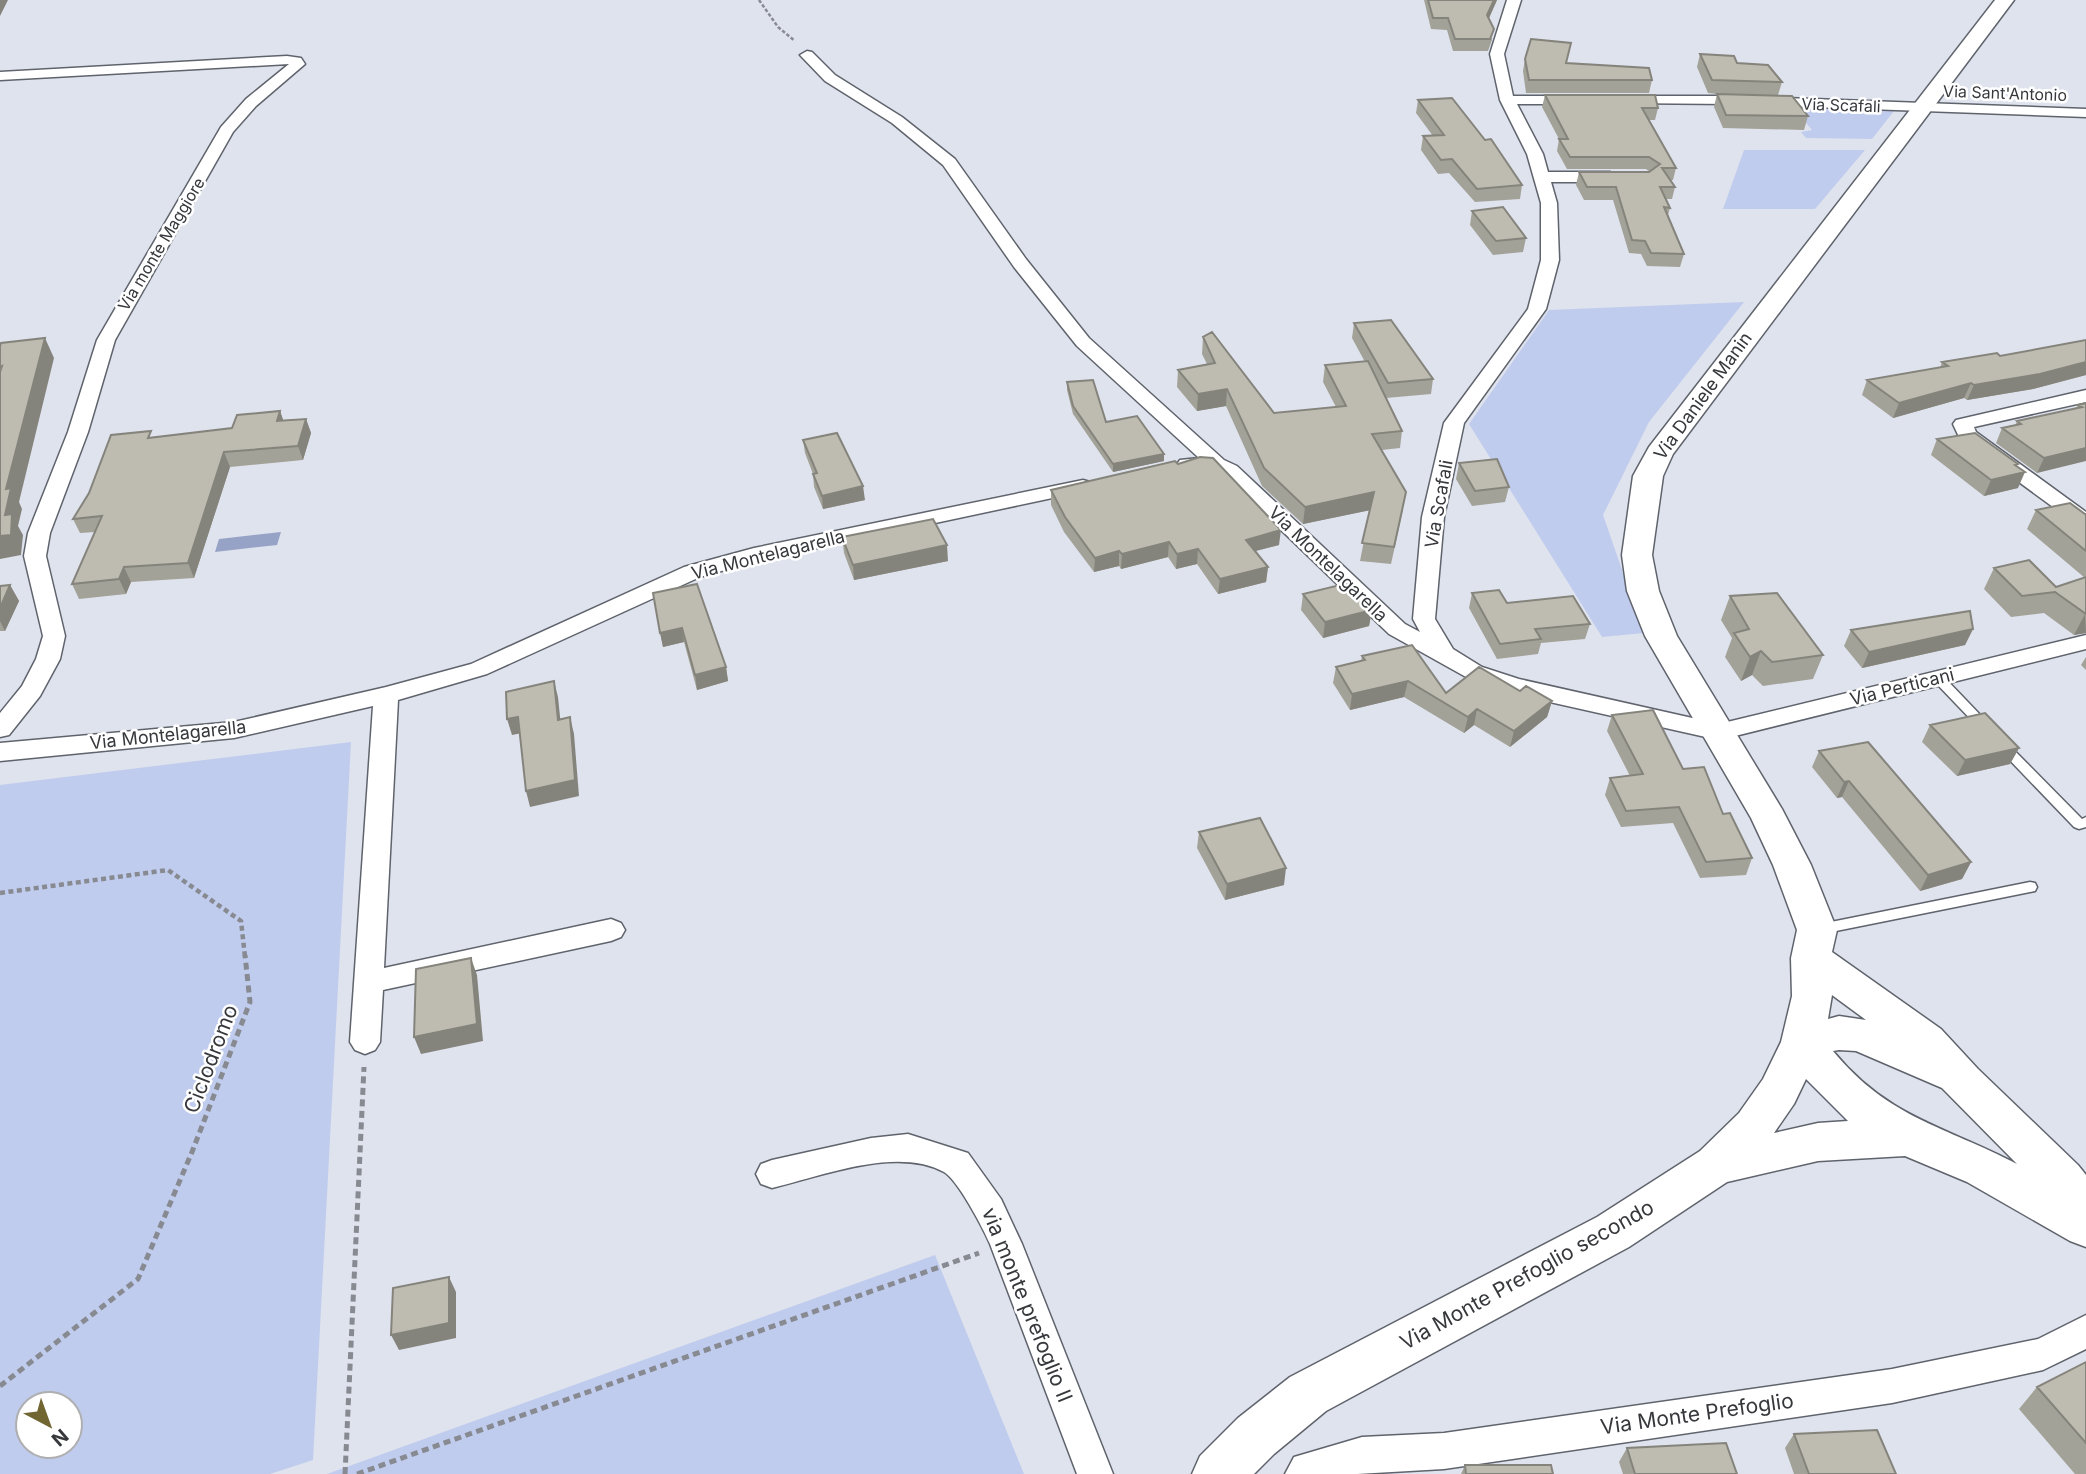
<svg xmlns="http://www.w3.org/2000/svg" width="2086" height="1474" font-family="Inter,sans-serif">
<rect width="100%" height="100%" fill="#dfe3ee"/>
<path fill="#c0cced" fill-rule="evenodd" d="M1793 107 1894 111 1872 139 1806 138 1801 132 1812 130Z
M1744 150H1865L1815 209H1723Z
M1744 302 1649 422 1603 515 1644 633 1602 637 1469 424 1549 310Z
M351 742 313 1460 270 1474H0V785ZM28 1404H70V1446H28Z
M935 1255 1024 1474H327Z"/>
<path fill="#96a3c6" d="M281 532 277 545 215 552 219 539Z"/>
<g fill="none" stroke-linecap="round" stroke-linejoin="round">
<defs>
<path id="lane" d="M1938 674 1942 675 1988 723 1990 726 1988 729H1980L1934 681 1932 678Z
M2004 743 2008 744 2082 819 2086 817V827L2079 829 2074 827 2000 750 1998 747 2000 744Z
M2030 882 2035 883 2037 887 2035 891 2030 892 1821 934 1816 933 1814 929 1816 925 1821 924Z"/>
<path id="street" d="M1507 0H1521L1504 54 1513 96H1575L1582 100 1575 104H1517L1543 154 1548 172H1610L1618 177 1610 182H1551L1557 203 1559 260 1546 309 1464 423 1444 517 1435 619 1453 649 1482 667 1519 679 1719 724 2086 635V649L1719 740 1514 694 1466 677 1389 634 1223 474 1214 470 1180 468 1177 464 1180 460 1199 458 1077 346 1014 267 943 165 892 123 825 81 800 55 807 51 812 52 835 75 902 117 955 159 1026 259 1089 338 1224 460 1237 466 1405 624 1420 632 1413 619 1422 517 1444 423 1528 309 1541 260V203L1527 154 1500 100 1490 54Z
M287 56 301 58 305 64 256 106 233 132 115 340 88 432 50 533 46 556 65 636 60 659 40 696 9 735 0 737V713L22 686 36 659 43 636 24 556 28 533 68 432 97 340 221 127 246 99 289 64 0 80V72Z
M1625 96H1731L2086 109V117L1731 104 1620 103 1618 100Z
M2086 390V402L1974 427 1976 432 2086 512V528L2079 526 1960 439 1953 424 1956 420Z
M1083 480 1090 482 1093 486 1090 490 757 561 700 577 487 674 398 700 384 968 611 919 621 923 625 930 621 937 611 941 383 990 380 1042 375 1050 365 1054 355 1050 350 1042 373 706 234 738 0 761V743L234 722 386 687 471 664 684 567 754 548Z
M908 1134 968 1153 1001 1199 1022 1244 1113 1474H1077L990 1244C983 1228 958 1180 944 1172 897 1146 822 1176 772 1188L761 1184 756 1174 761 1164 772 1160 871 1138Z
M2086 1315V1349L2043 1370 1892 1403 1444 1469 1357 1474H1285L1294 1457 1362 1437 1444 1433 1892 1369 2038 1339Z"/>
<path id="secondary" d="M1995 0H2014L1673 454 1663 476 1652 555 1659 591 1677 636 1782 809 1811 865 1837 930 1832 952 1941 1029 1978 1069 2078 1165 2086 1175V1247L2070 1241 1967 1182 1905 1156 1818 1161 1727 1182 1629 1247 1326 1411 1274 1454 1254 1474H1192L1200 1456 1238 1418 1290 1377 1597 1217 1700 1151 1739 1113 1763 1079 1781 1042 1792 996 1791 958 1797 930 1773 865 1751 818 1645 636 1627 591 1622 555 1633 476 1649 447ZM1832 995 1866 1020 1839 1016 1828 1019ZM1839 1050 1856 1051 1942 1088 2017 1164C1945 1126 1889 1119 1833 1051ZM1806 1079 1848 1121 1818 1123 1774 1133 1794 1104Z"/>
</defs>
<use href="#lane" stroke="#5f636c" stroke-width="3"/>
<use href="#street" stroke="#5f636c" stroke-width="3"/>
<use href="#secondary" stroke="#5f636c" stroke-width="3"/>
<path stroke="#888a92" stroke-width="2.5" stroke-dasharray="3.5 2" stroke-linecap="butt" d="M759 0 778 27 795 41"/>
<path stroke="#888a92" stroke-width="4.5" stroke-dasharray="5 3.5" stroke-linecap="butt" d="M0 893 168 870 241 921 245 957"/>
<path stroke="#888a92" stroke-width="5" stroke-dasharray="7 4.5" stroke-linecap="butt" d="M0 1386 138 1279 192 1152 250 1002 245 955
M345 1474 364 1067
M357 1474 979 1253"/>
<use href="#lane" fill="#fff" fill-rule="evenodd"/>
<use href="#street" fill="#fff" fill-rule="evenodd"/>
<use href="#secondary" fill="#fff" fill-rule="evenodd"/>
</g>
<path fill="#a3a298" d="M1424 0H1497L1489 18 1492 40 1488 51H1453L1447 30 1431 29Z
M1700 54 1737 63 1782 82 1778 95 1808 116 1804 130 1723 128 1714 107 1717 94 1708 93 1697 67Z
M1525 59 1566 63 1652 80 1649 93H1526L1523 71Z
M1545 95 1658 108 1655 120H1649L1676 168 1673 180H1671L1675 187 1672 199H1666L1670 208 1668 215 1684 254 1680 267 1647 266 1641 254 1629 253 1613 200H1584L1576 185 1579 172H1650L1646 169H1567L1557 151 1559 139 1542 107Z
M1418 100 1522 185 1520 199 1475 202 1449 173 1438 174 1421 150 1423 136H1433L1416 113Z
M1472 211 1526 238 1523 252 1493 255 1470 225Z
M1354 323 1433 379 1431 394 1386 398 1402 431 1400 448 1382 450 1403 510 1391 564 1360 561 1370 510 1303 524 1262 486 1226 406 1197 411 1177 387 1178 370 1207 364 1202 354 1203 337 1274 413 1336 407 1323 382 1325 365 1365 362 1352 338Z
M2086 340V375L2033 389 1967 400 1964 398 1893 418 1862 395 1867 380 1940 368 1942 362 2000 356Z
M1067 382 1106 422 1164 461 1113 472 1073 414 1067 390Z
M2086 403 2037 473 1996 443 2002 428 2015 426 2017 421 2076 409 2078 405Z
M280 411 283 420 306 419 311 433 303 460 230 467 194 578 131 582 126 594 79 599 72 584 95 532 80 533 73 519 232 428Z
M1937 439 2017 466 2018 488 1984 496 1931 455Z
M803 440 865 500 823 509 814 487 813 474 805 453Z
M1459 463 1509 487 1505 502 1472 506 1456 479Z
M1178 464 1279 545 1255 551 1268 567 1266 582 1218 594 1197 564 1176 569 1168 557 1121 569 1119 566 1094 572 1064 532 1051 505V490Z
M2036 510 2086 514V633L2074 635 2044 613 2011 617 1984 589 1994 568 2056 587 2085 578 2027 529Z
M842 537 948 561 854 580 844 553Z
M10 585 19 601 5 631H0V586Z
M653 593 726 667 728 681 697 690 684 642 663 647Z
M1472 593 1590 624 1585 639 1541 643 1538 654 1497 659 1469 608Z
M1303 594 1372 610 1369 626 1323 638 1301 610Z
M1730 596 1823 655 1813 679 1763 686 1752 675 1741 681 1725 657 1732 638 1721 620Z
M1973 629 1965 645 1862 668 1844 646 1851 630Z
M1362 656 1446 693 1520 691 1552 701 1547 717 1510 747 1474 725 1464 733 1404 697 1350 710 1333 683 1336 667 1361 661Z
M2086 657V670L2081 665Z
M1612 715 1683 769 1752 858 1746 875 1700 878 1673 823 1621 827 1605 795 1610 778 1630 776 1607 731Z
M1930 725 2019 748 2010 764 1957 776 1922 742Z
M1819 751 1971 862 1962 879 1920 891 1842 797 1837 798 1812 767Z
M1199 832 1284 885 1225 900 1197 848Z
M2086 1362V1474H2075L2019 1409 2037 1387Z
M1794 1434 1896 1474H1794L1785 1448Z
M1627 1448 1737 1474H1623L1619 1462Z
M1465 1465 1553 1474H1461Z"/>
<path fill="#85847c" d="M0 0H8L0 16Z
M1494 0H1497L1485 27 1487 15Z
M45 338 54 358 19 502 22 509 18 526 23 535 21 555 0 559V536L6 489Z
M2086 362V375L2033 389 1967 400 1974 385Z
M1971 383 1964 398 1893 418 1899 403Z
M1227 389 1226 406 1197 411 1198 394Z
M280 411 285 425 277 421Z
M306 419 311 433 303 460 298 446Z
M2086 448V461L2037 473 2044 458Z
M224 452 230 467 194 578 188 563Z
M1164 454V461L1113 472V464Z
M2018 464 2013 475 2025 472 2018 488 1984 496 1991 480 2015 465Z
M863 486 865 500 823 509 822 496Z
M1374 492 1371 510 1303 524 1305 507Z
M1281 530 1279 545 1244 554 1246 540Z
M1169 542 1168 557 1121 569 1122 554Z
M947 545 948 561 854 580 853 565Z
M1198 549 1197 564 1176 569 1177 554Z
M1119 551V566L1094 572 1095 558Z
M124 567 131 582 126 594 119 579Z
M1268 567 1266 582 1218 594 1220 579Z
M10 585 19 601 5 631 0 621V608Z
M1372 610 1369 626 1323 638 1325 622Z
M2085 614 2086 633 2074 635Z
M682 628 684 642 663 647 660 633Z
M1973 629 1965 645 1862 668 1869 652Z
M1761 651 1752 675 1741 681 1750 657Z
M726 667 728 681 697 690 695 675Z
M554 681 558 697 562 736 558 720Z
M1408 681 1404 697 1350 710 1352 694Z
M1552 701 1547 717 1510 747 1514 731Z
M1477 709 1474 725 1464 733 1468 717Z
M518 717 522 733 512 735 507 719Z
M570 717 574 734 579 796 530 807 526 791Z
M2019 748 2010 764 1957 776 1965 760Z
M1849 781 1842 797 1837 798 1844 782Z
M1971 862 1962 879 1920 891 1928 875Z
M1286 868 1284 885 1225 900 1227 884Z
M471 958 477 975 483 1041 421 1054 414 1037Z
M449 1277 456 1292V1338L399 1350 391 1335Z"/>
<path fill="#bebcb1" stroke="#85847c" stroke-width="2" d="M1428 0H1494L1487 15 1494 29 1490 39H1455L1448 18H1433Z
M1531 39 1571 43 1566 63 1649 68 1652 80H1529L1525 59Z
M1700 54 1734 56 1737 63 1768 65 1782 82 1712 80Z
M1717 94 1792 96 1808 116 1726 115Z
M1545 95H1655L1658 108H1642L1676 168H1662L1675 187H1660L1670 208 1664 207 1684 254 1651 253 1645 241 1632 240 1616 187H1587L1579 172H1649L1660 164 1649 157H1570L1559 139H1568Z
M1452 98 1485 140 1491 139 1522 185 1477 189 1452 159 1441 160 1423 136 1444 135 1418 100Z
M1503 207 1526 238 1496 241 1472 211Z
M1391 320 1433 379 1388 383 1354 323Z
M1212 332 1274 413 1346 406 1325 365 1368 361 1402 431 1372 434 1406 492 1394 547 1362 543 1374 492 1305 507 1264 468 1227 389 1198 394 1178 370 1215 363 1203 337Z
M45 338 6 489 11 488 5 515 12 514 11 535 0 536V372L2 366 0 367V346L1 343Z
M2086 340V362L2040 374 1974 385 1971 383 1899 403 1867 380 1948 366 1942 362 1997 353 2000 356Z
M1093 380 1106 422 1137 416 1164 454 1113 464 1073 406 1067 382Z
M2086 403V448L2044 458 2002 428 2021 424 2017 421 2082 407 2078 405Z
M280 411 277 421 306 419 298 446 224 452 188 563 124 567 119 579 72 584 102 516 73 519 89 493 111 435 151 431 148 438 232 428 237 415Z
M837 433 863 486 822 496 813 474 817 473 803 440Z
M1975 433 2018 464 2015 465 2025 472 1991 480 1937 439Z
M1200 457 1213 458 1281 530 1246 540 1268 567 1220 579 1198 549 1177 554 1169 542 1122 554 1119 551 1095 558 1065 517 1051 490 1175 461 1178 464Z
M1497 459 1509 487 1475 491 1459 463Z
M2070 503 2085 514H2086V551L2036 510Z
M933 519 947 545 853 565 842 537Z
M2029 560 2056 587 2086 577V614L2055 592 2022 596 1994 568Z
M1348 583 1372 610 1325 622 1303 594Z
M697 584 726 667 695 675 682 628 660 633 653 593Z
M10 585 0 608V586Z
M1499 590 1507 603 1573 596 1590 624 1535 629 1541 639 1500 644 1472 593Z
M1777 593 1823 655 1772 662 1761 651 1750 657 1734 633 1749 629 1730 596Z
M1970 611 1973 629 1869 652 1851 630Z
M1412 645 1446 693 1479 667 1520 691 1526 686 1552 701 1514 731 1477 709 1468 717 1408 681 1352 694 1336 667 1365 660 1362 656Z
M554 681 558 720 570 717 575 780 526 791 518 717 507 719 506 692Z
M1653 710 1683 769 1704 767 1723 814 1730 813 1752 858 1706 862 1679 807 1626 811 1610 778 1643 774 1612 715Z
M1985 713 2019 748 1965 760 1930 725Z
M1868 742 1971 862 1928 875 1849 781 1844 782 1819 751Z
M1260 818 1286 868 1227 884 1199 832Z
M471 958 477 1024 414 1037 416 969Z
M449 1277V1323L391 1335 393 1288Z
M2086 1362V1443L2037 1387Z
M1877 1430 1896 1474H1809L1794 1434Z
M1726 1443 1737 1474H1635L1627 1448Z
M1465 1465H1551L1553 1474H1466Z"/>
<g text-anchor="middle" stroke-width="5" stroke-linejoin="round" paint-order="stroke">
<g font-size="16" fill="#37383c" stroke="#fff">
<text transform="translate(2005 93) rotate(2)" y="6">Via Sant'Antonio</text>
<text transform="translate(1841 105) rotate(2)" y="6">Via Scafali</text>
<text transform="translate(161 244) rotate(-59)" y="6">Via monte Maggiore</text>
</g>
<g font-size="18" fill="#37383c" stroke="#fff">
<text transform="translate(1703 396) rotate(-54)" y="6">Via Daniele Manin</text>
<text transform="translate(1439 504) rotate(-80)" y="6">Via Scafali</text>
<text transform="translate(768 555) rotate(-14)" y="6">Via Montelagarella</text>
<text transform="translate(1328 564) rotate(44)" y="6">Via Montelagarella</text>
<text transform="translate(1902 687) rotate(-14)" y="6">Via Perticani</text>
<text transform="translate(168 735) rotate(-6)" y="6">Via Montelagarella</text>
</g>
<g font-size="21" fill="#37383c" stroke="#fff">
<text transform="translate(211 1059) rotate(-69)" y="7">Ciclodromo</text>
<text transform="translate(1527 1275) rotate(-29)" y="7">Via Monte Prefoglio secondo</text>
<text transform="translate(1027 1305) rotate(68)" y="7">via monte prefoglio II</text>
<text transform="translate(1697 1414) rotate(-8)" y="7">Via Monte Prefoglio</text>
</g>
</g>
<g transform="translate(49 1425) rotate(139)"><circle r="33" fill="#ffffff" stroke="#afafb1" stroke-width="2"/>
<path d="M0-5L12 26L0 18L-12 26Z" fill="#716532"/>
<text y="-10" font-size="19" font-weight="bold" text-anchor="middle" fill="#37383c">N</text>
</g>
</svg>
